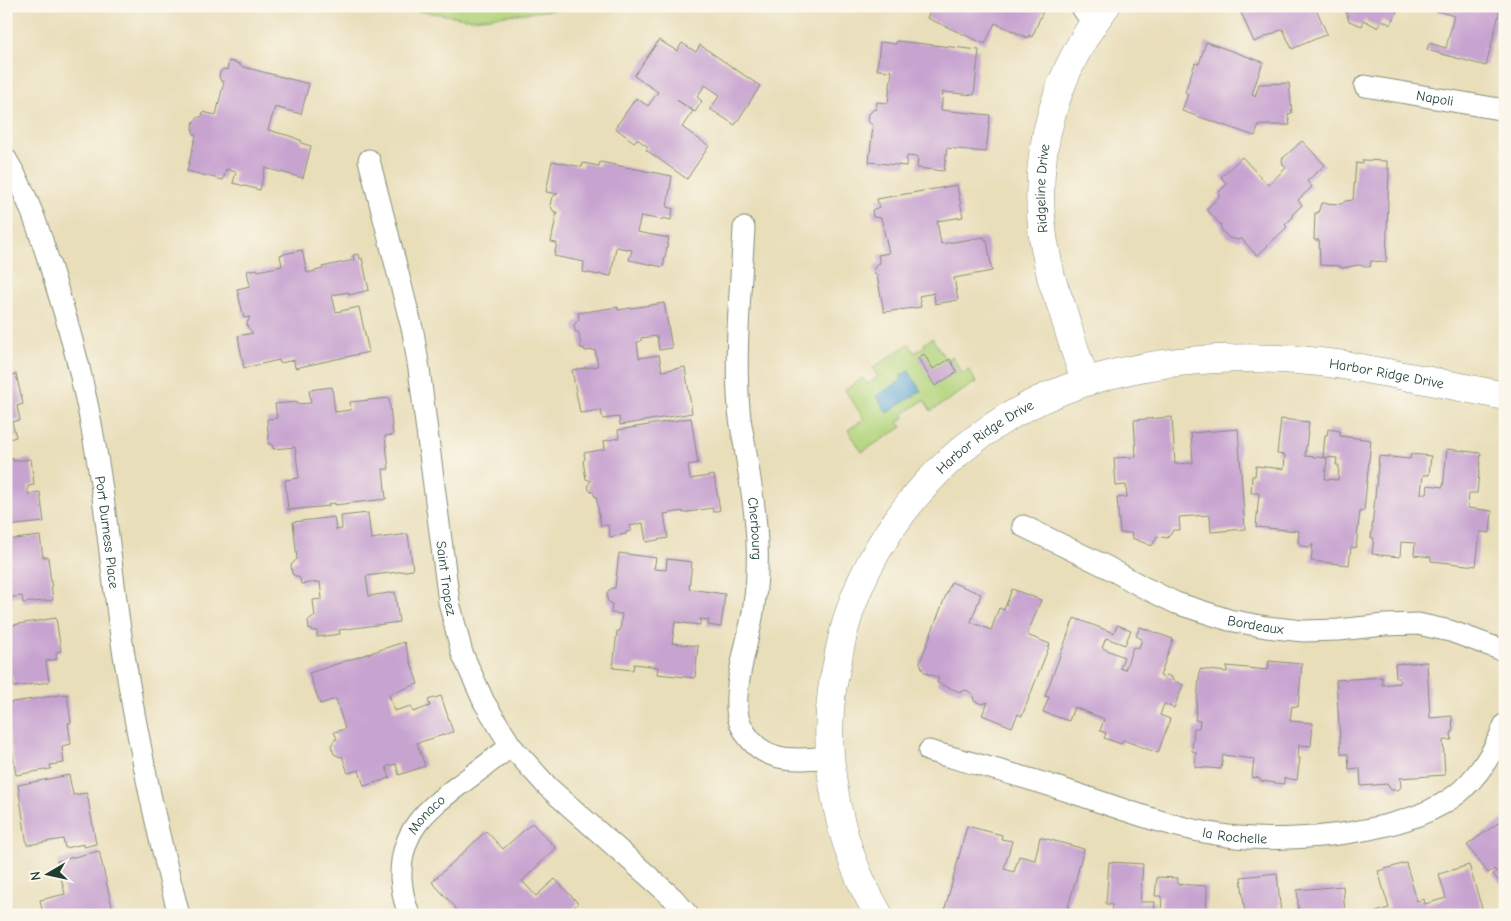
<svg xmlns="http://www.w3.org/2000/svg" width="1511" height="921" font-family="'Comic Neue',sans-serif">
<rect width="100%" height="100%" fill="#fbf7ec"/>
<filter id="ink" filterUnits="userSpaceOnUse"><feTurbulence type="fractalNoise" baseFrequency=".02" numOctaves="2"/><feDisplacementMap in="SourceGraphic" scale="10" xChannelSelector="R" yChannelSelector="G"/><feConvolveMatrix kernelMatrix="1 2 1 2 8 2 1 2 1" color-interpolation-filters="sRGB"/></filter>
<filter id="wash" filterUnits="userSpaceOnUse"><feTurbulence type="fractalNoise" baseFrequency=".0096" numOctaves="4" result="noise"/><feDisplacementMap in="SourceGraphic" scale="20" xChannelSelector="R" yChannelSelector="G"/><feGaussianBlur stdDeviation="1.12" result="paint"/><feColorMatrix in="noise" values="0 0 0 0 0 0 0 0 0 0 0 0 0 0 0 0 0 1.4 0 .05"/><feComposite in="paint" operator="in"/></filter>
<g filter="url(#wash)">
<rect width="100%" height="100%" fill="#e9deba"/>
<path fill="#b2d47c" stroke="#688858" d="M386 6H589L472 19Z
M932 338 946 360 952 356 963 374 969 370 976 382 931 411 924 400 903 414 905 417 898 422 902 427 862 452 848 430 864 419 845 390 863 378 867 384 878 377 873 368 909 344 915 353 925 346 924 344Z"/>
<path fill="#5ba5d3" stroke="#3d7184" d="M909 371 921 391 887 413 876 396 902 380 900 376Z"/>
<g id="blocks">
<path fill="#c7a3d0" d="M932 6H1045L1032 37 1029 35 1028 38 995 23 985 44 927 18Z
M1238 6H1315L1327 34 1292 49 1283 29 1254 42Z
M1336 6H1396L1397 11 1391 25 1382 20 1378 28 1364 20 1362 26 1349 21 1346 11Z
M1421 6H1501L1486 66 1427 50 1429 43 1446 48 1454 16Z
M659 40 677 51 682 43 696 52 700 45 760 86 735 125 710 109 720 95 705 85 697 97 702 101 695 112 677 100 693 111 682 127 709 146 687 179 646 150 648 147 637 139 634 142 615 128 636 98 648 106 658 92 634 76Z
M897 41 979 50 974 95 943 92 941 110 990 115 986 152 947 148 944 171 917 168 918 157 907 156 906 166 869 162 873 126 868 121 869 114 874 109 876 110 877 102 888 103 892 71 877 70 880 42 896 44Z
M1206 42 1263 62 1252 94 1255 96 1259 84 1289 83 1292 113 1288 114 1290 125H1259L1255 136 1182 111 1188 94 1185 92 1195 63 1199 64Z
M229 61 240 64V66L309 84 301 114 275 107 268 130 290 136 302 141 301 143 311 146 303 178 265 168 260 190 233 183 236 172 226 169 223 180 187 171 196 135 194 134 192 128 194 121 199 117H202L203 112 216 115 224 81H221L219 77 220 72 224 69 227 70Z
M1302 141 1325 165 1307 181 1312 187 1298 200 1302 205 1292 215 1293 217 1285 225 1287 227 1257 256 1241 238 1239 240 1229 238 1222 231 1220 224 1206 209 1219 197V192L1227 184 1221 177 1242 157 1268 185 1286 168 1283 165 1282 159Z
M1363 160 1387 161V168H1389L1386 262 1371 261 1370 267 1358 265 1343 268 1338 266 1320 265 1319 240H1314L1315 213H1318L1321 203 1342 204 1345 201 1353 200 1356 163 1362 164Z
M552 161 582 167 583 163 599 166 600 162 672 176 667 207 673 209 671 220 663 218 662 220 641 216 637 232 669 238 663 267 629 260 632 250 616 247 611 276 599 274V275L583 272 584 262 554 256 557 243 551 242 557 212H554L550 205 552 197 558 194 546 192Z
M957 185 963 217 937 221 941 244 984 237 985 240H987L992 271 954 278 958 300 935 304 934 293 919 296 921 307 884 312 877 276 875 274 874 269 877 264 880 263 878 255 889 253 881 218 873 217 872 210 879 207 877 199Z
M302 250 307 273 323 269 322 267 354 260 353 255 359 254 360 259 362 258 369 290 349 295V292L332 295 336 312 359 307 369 352 295 368 294 360 280 363 279 360 244 368 238 336 253 333 248 328 247 323 250 317 244 318 237 289 250 286 247 271 257 269 258 271 282 266 280 255Z
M664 303 672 348 659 350 657 336 641 338V341L637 342 639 358 659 355 662 371 685 367 692 413 620 425 619 417 603 419 601 410 580 413 572 370 598 366 595 350 585 351 584 348 581 349 579 333 575 331 574 325 577 321 579 320 578 313 618 307V310Z
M924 354 933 369 950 359 957 372 935 386 918 358Z
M16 374 23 404 17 406 20 420 12 422 16 437 6 440V376Z
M332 387 335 412 351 410 350 402 389 398 393 435 385 436 389 469H383L386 499 335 505V503L328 504 329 506 288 510 285 480 299 478 295 447 273 449 272 444 269 445 267 419 277 418 275 404 297 402V404L311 403 309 390Z
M1172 417 1175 464 1193 463 1191 433 1238 429 1245 529 1211 532 1210 515 1179 517 1180 530H1173L1171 534 1167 538 1157 536 1152 546 1132 538 1131 533H1120L1117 498 1127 497 1126 485 1116 486 1114 458 1136 457 1134 420Z
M691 418 698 463 688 465 690 479 714 475 720 510 713 512 712 508 683 513V511L664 514 668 538 646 542 643 523 630 526 631 531 626 532V534L610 537 608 525 601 526 596 496H594V493L589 490 588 485 591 481 586 479 583 461 585 459 584 453 605 449 604 441 619 438 618 430Z
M1281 419 1309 422 1305 456 1327 458 1325 479 1338 480 1339 465H1336L1337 458 1323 457 1325 435H1327L1328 429 1340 431V436L1371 440 1364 511H1360L1356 548 1351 547 1349 565 1311 561 1313 544 1311 547 1301 546 1298 541 1299 531 1256 527 1259 493H1251L1252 476H1255L1256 466 1284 469 1285 455 1277 454Z
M1447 449 1481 453 1477 493H1469L1468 508 1492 511 1490 533 1480 532 1476 566 1431 561V557L1414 555 1415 543 1401 542 1400 557 1372 554 1374 538H1371L1379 456 1410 459 1411 454 1431 456 1429 475H1423L1421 494H1427L1428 485 1443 487Z
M13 458V461L31 459 34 485 28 486V494L40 492 44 522 6 526V459Z
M368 513 371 539 408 534 413 570 366 576 369 596 395 592 399 622 339 630 340 634 317 637V631H314L309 629 308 621 312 617H315L313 600 322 599 320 582 301 584 300 578 292 574 291 565 297 559 293 522 334 517 336 530 342 529 341 516Z
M40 536 43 557H48L53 600 23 603 22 596 6 598V540Z
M619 553 656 558 654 569 666 570 667 559 692 562 689 589 725 594 721 627 708 625 709 620 700 619V625L675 622 672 643 698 646 695 678 657 674 658 667 634 664 633 670 613 668 617 631H620L622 614 611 613 612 604 607 600V592L612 588H615Z
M951 582 981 594 971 622 991 630 999 608 1004 610 1012 589 1041 600 1027 635 1050 644 1022 716 1018 714 1012 727 982 715 988 702 982 704 974 701 973 694 966 690 960 692 937 683 939 678 925 673 922 668 920 662Z
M56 618 61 651 56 652 57 659 46 661 49 682 14 687 12 675 8 676 6 666V626Z
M1074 618 1114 633 1117 625 1131 630 1125 645 1106 638 1102 648 1124 657 1120 668 1125 670 1133 647 1139 648 1142 639 1136 636 1140 627 1173 639 1160 676 1165 678 1166 675 1172 677V680L1183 685 1174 708 1164 704 1160 715 1170 719 1158 753 1123 740 1121 744 1104 738 1106 733 1100 731 1104 719 1074 707 1069 721 1043 712 1049 697 1045 696Z
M404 642 418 684 389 694 394 711 411 706 413 712 430 706 428 700 441 696 453 732 417 743 425 766 399 775 396 764 386 767 390 778 364 786 359 770 348 773 342 756 340 757 334 754 331 746 334 740 337 739 334 732 345 729 336 699 320 704 309 673Z
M1269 661 1302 664 1298 707 1292 706 1290 721 1313 723 1311 746 1299 745 1298 758H1300L1297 780 1284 778V784L1261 781 1259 778 1252 777 1254 759 1223 755 1221 769 1195 767 1196 752 1192 751 1194 728H1199L1200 721 1195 720 1200 669 1227 672V666L1268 670Z
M1427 662 1430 718 1452 716 1453 733H1451L1452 740H1443L1445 775 1400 778 1401 787 1398 790H1391L1387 784 1361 786 1360 768 1349 769 1348 754H1341L1336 680 1382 677V685L1400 683 1399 678H1396L1395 664Z
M67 694 71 723H68L71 744 62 746 64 763 50 765 51 769 16 775 8 727 6 728V703Z
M69 775 73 795 87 793 96 844 84 847V844L65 848 63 839 27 845 18 785Z
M1505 818V889L1493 874 1496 871 1494 869 1488 873 1467 845Z
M532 823 556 848 522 881 536 896 555 879 578 903 566 915H455L456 908 432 882 486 831 503 849Z
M967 826 1002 835 1001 839 1012 841 1004 869 1014 872 1019 856 1035 860 1040 837 1084 849 1066 915H1000L986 911 985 915H952L953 912 945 909Z
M99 851 114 915H43L40 900 65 894 57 861Z
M1109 862 1143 864 1140 902H1155L1154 915H1111L1112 904H1106Z
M1406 863 1417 901 1424 899 1425 904 1446 898 1439 874 1469 865 1484 915H1366L1389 908 1378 871Z
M1277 873 1281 915H1245L1241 877Z
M1157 877 1178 878 1177 884 1207 886 1206 915H1161L1162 896H1155Z
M1343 886 1345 915H1299L1297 890Z"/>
</g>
</g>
<g filter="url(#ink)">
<use href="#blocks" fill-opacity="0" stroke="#848e77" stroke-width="1"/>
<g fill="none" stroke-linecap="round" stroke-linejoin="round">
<defs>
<path id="lane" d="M1075 6 1089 27"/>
<g id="street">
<path id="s1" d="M1365 86 1505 110"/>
<path id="s2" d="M6 159C28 194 41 236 53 275 72 334 87 395 97 457 108 523 113 589 124 655 138 742 156 829 179 915"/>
<path id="s3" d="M369 160 413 332 419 369 449 602 462 653 484 702 511 746 548 787 673 898 688 915"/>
<path id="s4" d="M744 228C741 288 734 349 739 409 740 424 744 439 746 454 752 492 759 531 757 570 757 584 755 598 753 612 749 640 729 697 740 723 759 765 793 760 831 757"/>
<path id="s5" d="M1023 526 1107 567 1143 587 1176 603 1229 620 1266 627 1303 631 1339 630 1384 625 1418 624 1450 631 1505 651"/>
<path id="s6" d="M929 751C976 764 1022 776 1068 791 1120 808 1173 829 1228 836 1291 844 1413 834 1462 790 1482 771 1495 750 1505 724"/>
<path id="s7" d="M410 915C404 904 402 890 401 878 400 831 425 811 459 785 477 772 494 759 511 746"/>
</g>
<g id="secondary">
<path id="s8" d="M1085 381C1077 357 1069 332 1062 308 1058 296 1052 284 1050 272 1047 257 1043 242 1042 227 1033 148 1058 69 1106 6"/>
<path id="s9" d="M879 915C840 851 822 765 832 690 834 678 837 665 839 653 851 588 884 530 928 482 1032 369 1183 347 1329 363 1347 365 1365 369 1382 372 1423 379 1464 388 1505 396"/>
</g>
</defs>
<use href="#lane" stroke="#848e77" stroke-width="13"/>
<use href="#street" stroke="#848e77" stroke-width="23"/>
<use href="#secondary" stroke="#848e77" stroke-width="29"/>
<use href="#lane" stroke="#fff" stroke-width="11"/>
<use href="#street" stroke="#fff" stroke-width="21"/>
<use href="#secondary" stroke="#fff" stroke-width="28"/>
</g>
</g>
<g text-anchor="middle" stroke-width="4" stroke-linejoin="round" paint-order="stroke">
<g font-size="14" fill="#1f3d34" stroke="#fbf7ec">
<text dy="5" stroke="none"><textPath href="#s1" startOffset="71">Napoli</textPath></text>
<text dy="5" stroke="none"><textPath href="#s8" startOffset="199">Ridgeline Drive</textPath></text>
<text dy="5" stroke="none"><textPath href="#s9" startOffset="960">Harbor Ridge Drive</textPath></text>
<text dy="5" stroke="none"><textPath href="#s9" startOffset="540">Harbor Ridge Drive</textPath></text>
<text dy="5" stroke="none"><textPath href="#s4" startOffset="302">Cherbourg</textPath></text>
<text dy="5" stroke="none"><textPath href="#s2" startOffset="389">Port Durness Place</textPath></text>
<text dy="5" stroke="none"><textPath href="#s3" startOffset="426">Saint Tropez</textPath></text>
<text dy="5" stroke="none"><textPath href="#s5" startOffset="254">Bordeaux</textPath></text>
<text dy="5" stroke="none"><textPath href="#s7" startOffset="109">Monaco</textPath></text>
<text dy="5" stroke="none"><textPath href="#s6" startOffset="318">la Rochelle</textPath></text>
</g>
</g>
<rect width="1511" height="921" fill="none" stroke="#fbf7ec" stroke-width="25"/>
<g transform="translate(48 874) rotate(261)" stroke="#fbf7ec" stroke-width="4" paint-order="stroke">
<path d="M0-4L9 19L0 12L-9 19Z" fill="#1f3d34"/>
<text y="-8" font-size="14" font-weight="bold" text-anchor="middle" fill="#1f3d34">N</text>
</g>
</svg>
